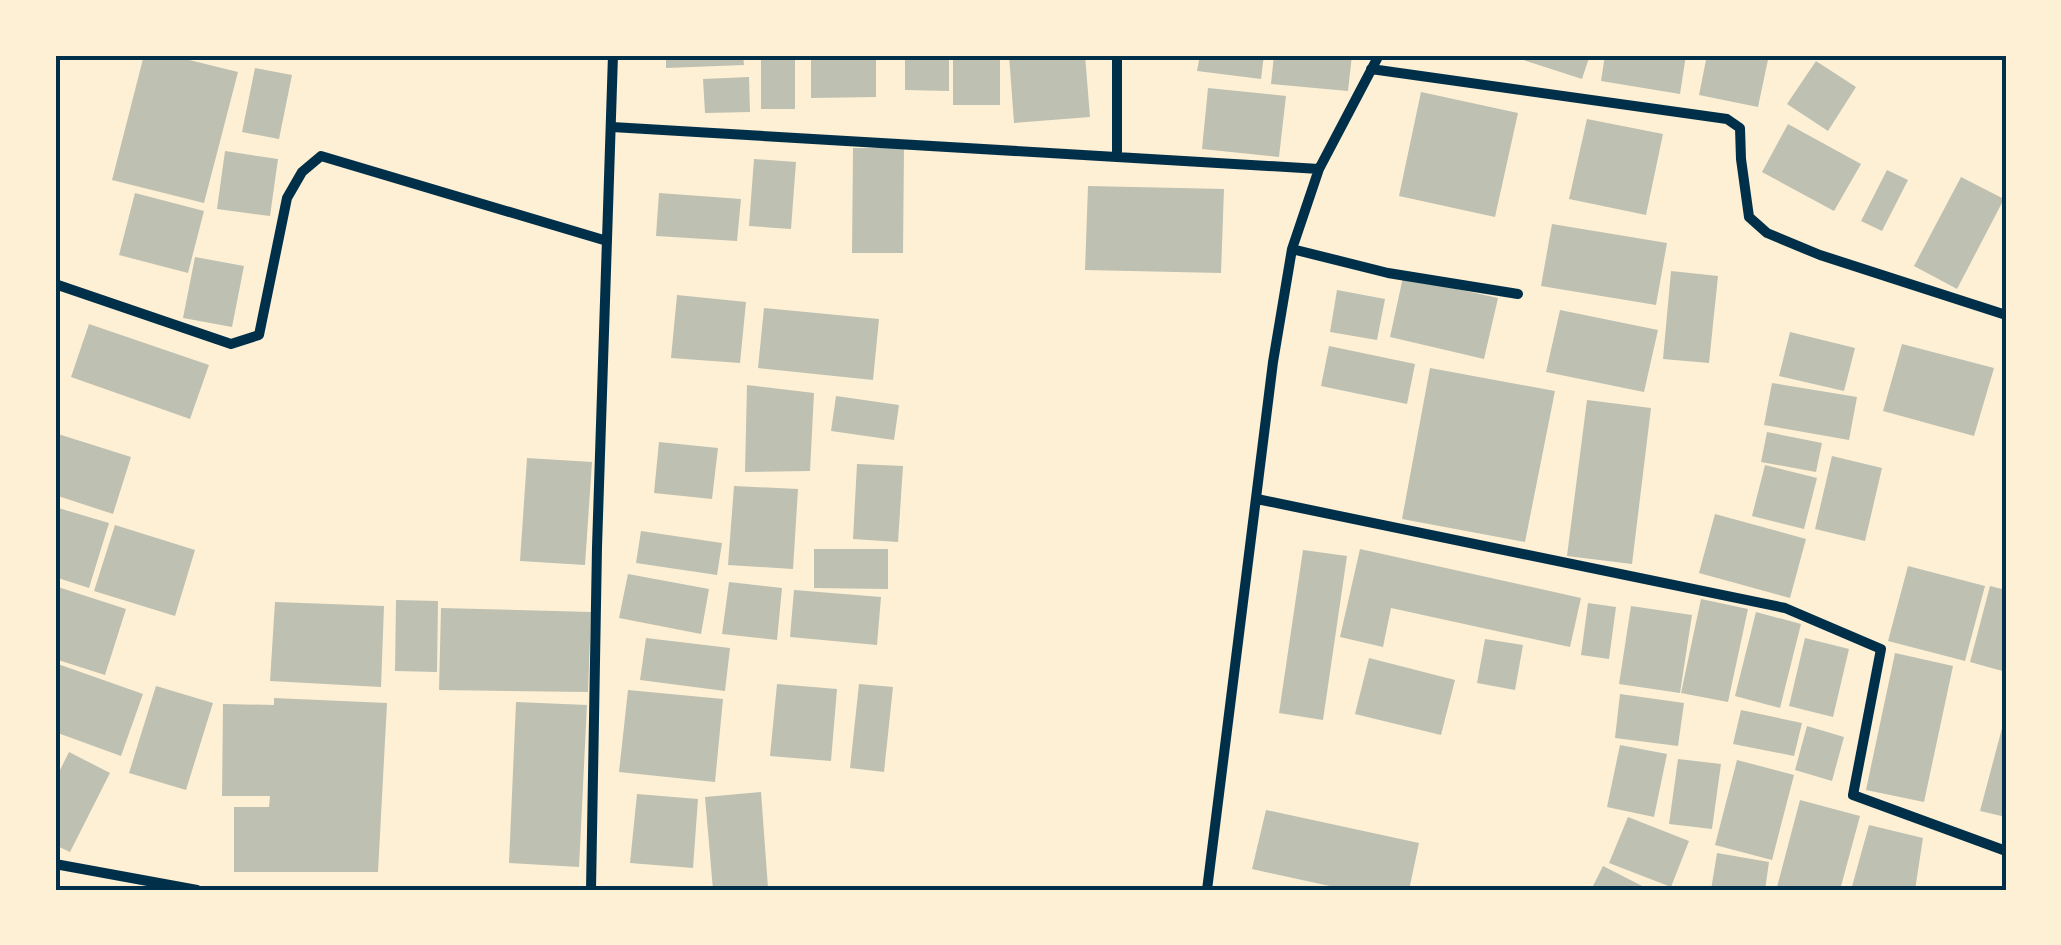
<svg xmlns="http://www.w3.org/2000/svg" width="2061" height="945" font-family="'Exo 2',sans-serif">
<rect width="100%" height="100%" fill="#fdf0d5"/>
<path fill="#bec0b2" d="M144 55H169L238 72 204 203 112 180Z
M666 55H743L744 65 666 68Z
M761 55H795V109H761Z
M811 55H876V97L811 98Z
M905 55H949V91L905 90Z
M953 55H1000V105H953Z
M1009 55H1085L1090 117 1014 123Z
M1200 55H1264L1261 79 1197 71Z
M1274 55H1352L1348 91 1271 84Z
M1508 55H1590L1582 79Z
M1605 55H1686L1680 94 1601 81Z
M1707 55H1769L1758 107 1699 95Z
M1816 61 1856 87 1828 131 1787 104Z
M255 68 292 75 279 139 242 132Z
M749 77 750 112 705 113 703 79Z
M1208 88 1286 96 1279 157 1202 149Z
M1421 92 1518 113 1495 217 1399 196Z
M1587 119 1663 134 1646 215 1569 199Z
M1788 124 1861 164 1834 211 1762 172Z
M853 148H904L903 253H852Z
M225 151 278 159 270 216 217 209Z
M754 159 796 162 791 229 749 226Z
M1887 170 1908 180 1882 231 1861 221Z
M1961 177 2004 199 1957 289 1914 266Z
M1088 186 1224 189 1221 273 1085 270Z
M135 193 204 211 188 273 119 255Z
M659 193 741 199 737 241 656 236Z
M1552 224 1667 243 1656 305 1541 286Z
M195 257 244 266 232 327 183 318Z
M1671 271 1718 276 1709 363 1663 359Z
M1403 277 1498 298 1484 359 1390 337Z
M1337 290 1385 299 1377 340 1330 332Z
M677 295 746 302 740 363 671 358Z
M764 308 879 319 873 380 758 368Z
M1560 310 1658 330 1644 392 1546 372Z
M89 324 209 365 190 419 71 377Z
M1790 332 1855 348 1844 391 1779 376Z
M1902 344 1994 368 1974 436 1883 411Z
M1329 346 1415 364 1407 404 1321 386Z
M1430 368 1555 391 1525 542 1402 519Z
M1772 383 1857 397 1849 440 1764 425Z
M747 385 814 393 810 471 745 472Z
M836 396 899 405 894 440 831 431Z
M1587 400 1651 408 1632 564 1567 556Z
M1767 432 1822 443 1816 472 1761 462Z
M55 433 131 457 113 514 55 495Z
M659 442 718 448 712 499 654 493Z
M1832 456 1882 468 1865 541 1815 529Z
M527 458 592 462 585 565 520 561Z
M857 464 903 466 898 542 853 539Z
M1765 465 1817 478 1804 529 1752 516Z
M734 486 798 489 793 569 728 565Z
M55 507 109 523 89 588 55 577Z
M1715 514 1806 539 1790 598 1699 573Z
M115 525 195 550 175 616 94 591Z
M641 531 722 543 717 575 636 563Z
M814 549H888V589L814 588Z
M1360 549 1581 598 1570 647 1391 608 1383 647 1340 637Z
M1303 550 1347 556 1323 720 1279 713Z
M1908 566 1985 586 1965 661 1888 641Z
M628 574 709 589 701 634 619 618Z
M729 582 782 588 777 640 722 634Z
M55 586 126 609 105 675 55 659Z
M1990 586 2006 590V672L1970 662Z
M794 590 881 597 877 645 790 637Z
M1701 599 1748 609 1728 702 1681 693Z
M396 600 438 601 437 672 395 671Z
M275 602 384 606 381 687 270 681Z
M1588 603 1616 607 1609 659 1581 655Z
M1631 606 1692 615 1680 693 1619 684Z
M441 608 591 612 588 692 439 690Z
M1756 612 1801 624 1780 708 1735 696Z
M646 638 730 648 725 691 640 680Z
M1805 638 1849 649 1833 717 1789 706Z
M1485 639 1523 645 1515 690 1477 683Z
M1895 653 1953 666 1924 802 1866 790Z
M1369 658 1455 680 1441 735 1355 714Z
M55 663 143 694 121 756 55 732Z
M777 684 837 689 831 761 770 756Z
M859 684 893 687 884 772 850 768Z
M156 686 213 703 186 790 129 773Z
M628 690 723 699 715 782 619 772Z
M1620 694 1684 703 1678 746 1615 738Z
M274 698 387 703 378 872H234V807H269L270 796H222L223 704 274 705Z
M516 702 587 705 579 867 509 863Z
M1741 710 1802 723 1794 756 1733 744Z
M2005 717H2006V817L1980 811Z
M1807 726 1844 737 1832 781 1795 770Z
M1620 745 1667 754 1654 817 1607 807Z
M69 752 110 773 70 852 55 845V780Z
M1678 759 1721 764 1712 829 1669 824Z
M1737 760 1794 775 1772 860 1715 845Z
M761 792 768 888 713 890 705 797Z
M637 794 698 799 693 868 630 863Z
M1800 800 1860 816 1840 890 1777 887Z
M1266 810 1419 843 1409 890H1348L1252 869Z
M1628 817 1689 841 1671 887 1609 863Z
M1869 825 1923 838 1915 890H1851Z
M1717 853 1769 862 1765 890H1711Z
M1603 866 1650 890H1591Z"/>
<g fill="none" stroke-linecap="round" stroke-linejoin="round">
<path stroke="#003049" stroke-width="10" d="M1371 69 1727 119 1740 128 1741 159 1749 217 1767 233 1820 255 2006 315
M612 127 1319 169
M1117 157V55
M1292 249 1388 273 1518 294
M55 284 231 344 259 335 287 198 302 172 321 156 607 241
M1257 499 1785 608 1881 649 1853 795 2006 851
M55 864 197 890
M591 890 597 547 613 55
M1207 890 1273 362 1292 249 1319 169 1379 55"/>
</g>
<rect width="2061" height="945" fill="none" stroke="#fdf0d5" stroke-width="115"/>
<rect x="58" y="58" width="1946" height="830" fill="none" stroke="#003049" stroke-width="4"/>
</svg>
